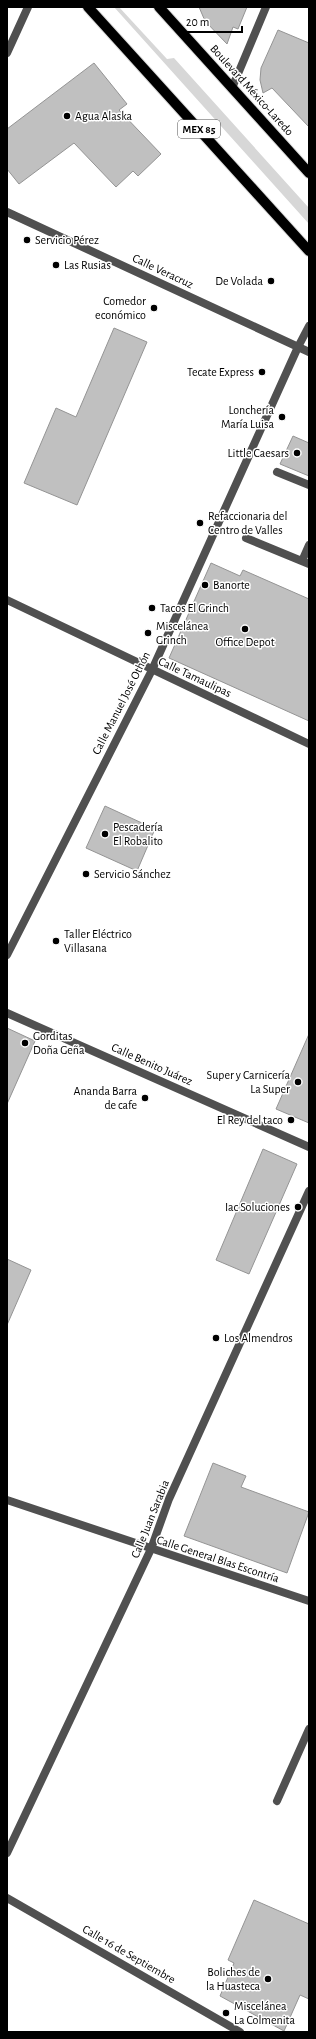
<svg xmlns="http://www.w3.org/2000/svg" width="316" height="2039" font-family="'Alegreya Sans',sans-serif">
<rect width="100%" height="100%" fill="#fff"/>
<path fill="#d7d7d7" d="M114 7H119L167 59 174 58 309 208V224Z"/>
<path fill="#c0c0c0" stroke="#949494" d="M199 7H247L238 29 233 27 227 44 205 21Z
M278 30 309 43V127L272 88 263 93 260 80 261 68Z
M94 63 127 104 119 110 161 154 138 176 133 171 116 187 74 143 19 184 7 169V129Z
M114 328 147 342 77 505 24 483 56 408 76 417Z
M293 436 309 443V476L280 464Z
M211 563 240 576 243 570 309 599V721L169 658Z
M105 806 155 829 137 871 86 848Z
M7 1028 35 1041 7 1104Z
M309 1034V1123L276 1109Z
M263 1149 297 1164 249 1274 216 1260Z
M7 1259 31 1270 7 1325Z
M213 1463 246 1476 241 1487 309 1512 287 1573 184 1536Z
M254 1900 309 1924V1999L300 1995 284 2031 220 1996 234 1963 228 1960Z"/>
<g fill="none" stroke-linecap="round" stroke-linejoin="round">
<defs>
<path id="primary" d="M88 7 309 251
M159 7 309 173"/>
</defs>
<use href="#primary" stroke="#dbdbdb" stroke-width="12"/>
<path stroke="#505050" stroke-width="8" d="M277 472 309 485
M246 538 309 564
M302 561 309 545
M277 1801 309 1729"/>
<path stroke="#505050" stroke-width="8" d="M7 53 28 7
M232 88 266 7
M7 212 309 352
M7 600 309 744
M7 955 152 670 298 347 309 326
M7 1500 309 1601
M7 1853 151 1549 169 1499 309 1191
M7 1898 240 2032"/>
<path stroke="#505050" stroke-width="8" d="M7 1013 309 1147"/>
<use href="#primary" stroke="#000" stroke-width="10"/>
</g>
<g fill="#000" stroke="#fff" stroke-width="1.5">
<circle cx="67" cy="116" r="4"/>
<circle cx="27" cy="240" r="4"/>
<circle cx="56" cy="265" r="4"/>
<circle cx="271" cy="281" r="4"/>
<circle cx="154" cy="308" r="4"/>
<circle cx="262" cy="372" r="4"/>
<circle cx="282" cy="417" r="4"/>
<circle cx="297" cy="453" r="4"/>
<circle cx="200" cy="523" r="4"/>
<circle cx="205" cy="585" r="4"/>
<circle cx="152" cy="608" r="4"/>
<circle cx="245" cy="629" r="4"/>
<circle cx="148" cy="633" r="4"/>
<circle cx="105" cy="834" r="4"/>
<circle cx="86" cy="874" r="4"/>
<circle cx="56" cy="941" r="4"/>
<circle cx="25" cy="1043" r="4"/>
<circle cx="298" cy="1082" r="4"/>
<circle cx="145" cy="1098" r="4"/>
<circle cx="291" cy="1120" r="4"/>
<circle cx="298" cy="1207" r="4"/>
<circle cx="216" cy="1338" r="4"/>
<circle cx="268" cy="1979" r="4"/>
<circle cx="226" cy="2013" r="4"/>
</g>
<g text-anchor="middle" stroke-width="3" stroke-linejoin="round" paint-order="stroke">
<rect fill="#fff" stroke="#4c4c4c" stroke-width="1" x="178" y="120" width="42" height="18" rx="3"/>
<g font-size="11" font-weight="bold" fill="#000">
<text x="199" y="133">MEX 85</text>
</g>
<g font-size="12" fill="#000" stroke="#fff">
<text transform="translate(252 90) rotate(48)" y="4">Boulevard México-Laredo</text>
<text transform="translate(163 271) rotate(25)" y="4">Calle Veracruz</text>
<text transform="translate(195 677) rotate(25)" y="4">Calle Tamaulipas</text>
<text transform="translate(121 703) rotate(-63)" y="4">Calle Manuel José Othón</text>
<text transform="translate(152 1064) rotate(24)" y="4">Calle Benito Juárez</text>
<text transform="translate(150 1519) rotate(-68)" y="4">Calle Juan Sarabia</text>
<text transform="translate(218 1559) rotate(18)" y="4">Calle General Blas Escontría</text>
<text transform="translate(129 1954) rotate(30)" y="4">Calle 16 de Septiembre</text>
</g>
<g font-size="12" fill="#000" stroke="#fff" text-anchor="start">
<text x="75" y="120">Agua Alaska</text>
<text x="35" y="244">Servicio Pérez</text>
<text x="64" y="269">Las Rusias</text>
<text x="263" y="285" text-anchor="end">De Volada</text>
<text x="146" y="305" text-anchor="end">Comedor<tspan x="146" dy="14">económico</tspan></text>
<text x="254" y="376" text-anchor="end">Tecate Express</text>
<text x="274" y="414" text-anchor="end">Lonchería<tspan x="274" dy="14">María Luisa</tspan></text>
<text x="289" y="457" text-anchor="end">Little Caesars</text>
<text x="208" y="520">Refaccionaria del<tspan x="208" dy="14">Centro de Valles</tspan></text>
<text x="213" y="589">Banorte</text>
<text x="160" y="612">Tacos El Grinch</text>
<text x="156" y="630">Miscelánea<tspan x="156" dy="14">Grinch</tspan></text>
<text x="245" y="646" text-anchor="middle">Office Depot</text>
<text x="113" y="831">Pescadería<tspan x="113" dy="14">El Robalito</tspan></text>
<text x="94" y="878">Servicio Sánchez</text>
<text x="64" y="938">Taller Eléctrico<tspan x="64" dy="14">Villasana</tspan></text>
<text x="33" y="1040">Gorditas<tspan x="33" dy="14">Doña Geña</tspan></text>
<text x="290" y="1079" text-anchor="end">Super y Carnicería<tspan x="290" dy="14">La Super</tspan></text>
<text x="137" y="1095" text-anchor="end">Ananda Barra<tspan x="137" dy="14">de cafe</tspan></text>
<text x="283" y="1124" text-anchor="end">El Rey del taco</text>
<text x="290" y="1211" text-anchor="end">Iac Soluciones</text>
<text x="224" y="1342">Los Almendros</text>
<text x="260" y="1976" text-anchor="end">Boliches de<tspan x="260" dy="14">la Huasteca</tspan></text>
<text x="234" y="2010">Miscelánea<tspan x="234" dy="14">La Colmenita</tspan></text>
</g>
</g>
<rect width="316" height="2039" fill="none" stroke="#000000" stroke-width="16"/>
<path d="M180 26v6h62v-6" fill="none" stroke="#000000" stroke-width="2"/>
<text x="186" y="26" font-size="12" fill="#000000" stroke="#ffffff" stroke-width="3" paint-order="stroke">20 m</text>
</svg>
